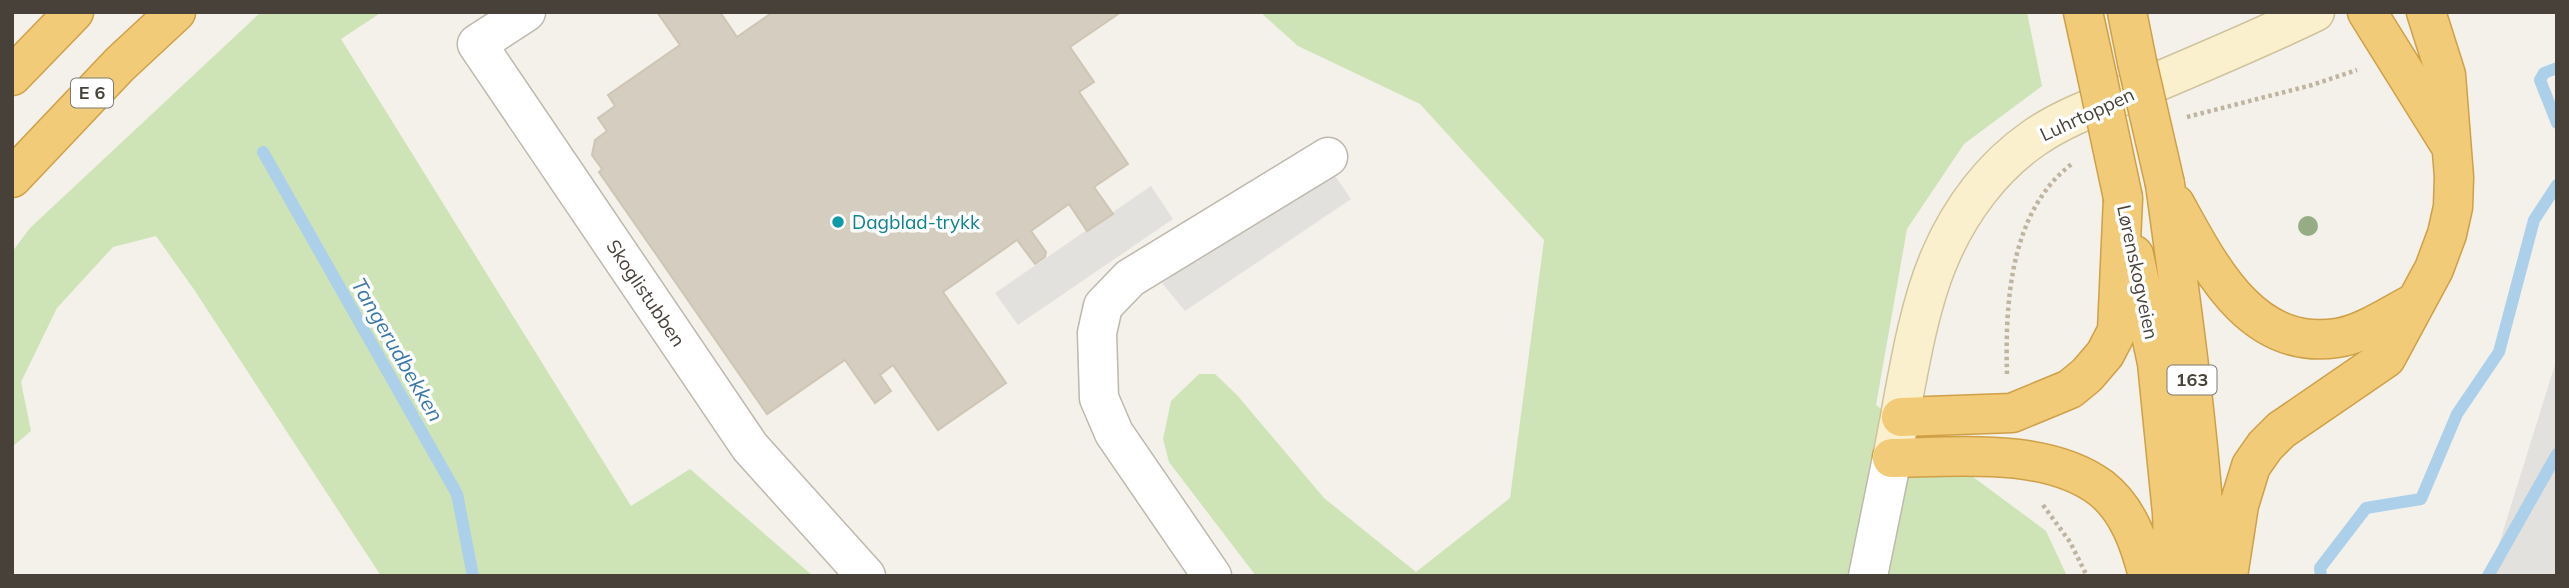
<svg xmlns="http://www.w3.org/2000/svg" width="2569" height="588" font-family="Mulish,sans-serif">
<rect width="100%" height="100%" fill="#f3f1ea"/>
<path fill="#cee4b7" d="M261 12H382L341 39 631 506 690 469 813 576H381L195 291 156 236 113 247 57 308 21 382 31 431 12 447V252L30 228Z
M1260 12H2027L2042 86 1964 144 1907 229 1876 405 2046 531 2067 576H1256L1169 462 1163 439 1171 401 1199 374H1215L1237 395 1324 498 1416 572 1510 498 1544 240 1420 104 1298 46Z"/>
<path fill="#e2e1de" d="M1331 170 1351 199 1185 311 1162 283Z
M1151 186 1173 219 1018 325 995 293Z
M2557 358V576H2489Z"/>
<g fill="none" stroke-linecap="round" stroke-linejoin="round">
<path stroke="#accfea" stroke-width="12" d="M2557 68 2544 73 2540 80 2557 123
M263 152 457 494 473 576
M2321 576 2320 568 2366 508 2421 499 2457 414 2499 352 2534 220 2557 185
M2488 576 2557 454"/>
</g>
<path fill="#d4cdc0" stroke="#cec5b4" stroke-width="2" d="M657 12H720L737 37 773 12H1121L1070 47 1094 82 1079 92 1128 164 1094 187 1113 214 1087 231 1069 204 1031 231 1046 252 1045 257 1035 264 1017 240 943 292 1006 383 938 430 893 365 880 375 891 391 875 403 845 360 767 414 599 172 602 169 592 155 595 140 607 131 598 118 615 106 608 95 680 45Z"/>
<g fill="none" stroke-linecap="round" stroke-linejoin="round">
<defs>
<path id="street" d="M526 12 477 44 750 447 866 576
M1212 576 1114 433 1099 398 1097 333 1103 306 1130 278 1328 157
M1868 576 1892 458"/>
<path id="secondary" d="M1892 458C1905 396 1915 314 1940 257 1960 210 1992 167 2034 138 2067 115 2108 102 2145 87 2202 63 2259 39 2315 12"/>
<path id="highway" d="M2083 12 2097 76
M2127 12 2137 62
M2367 12 2450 145
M12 76 74 12
M12 178 120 64 176 12
M2165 184C2183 315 2201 444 2208 576
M2175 204C2210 267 2251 351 2337 338 2364 334 2392 314 2416 302
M2134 255 2157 363 2172 513 2174 576
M1901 417 2012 413 2070 389 2087 375 2105 354 2117 331 2123 198
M1892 458C1956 457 2046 447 2101 488 2128 509 2140 544 2148 576
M2228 576 2239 505 2251 466 2265 446 2281 430 2386 358 2434 269 2447 234 2453 207 2454 177 2446 75 2426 12"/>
</defs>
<use href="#street" stroke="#beb8ad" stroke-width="41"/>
<use href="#secondary" stroke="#cfc39d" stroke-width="41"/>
<use href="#highway" stroke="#cfa048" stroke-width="41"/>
<path stroke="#bfb4a0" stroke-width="4.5" stroke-dasharray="3.5 3.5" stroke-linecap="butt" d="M2187 117 2312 85 2357 70
M2007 374C2005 302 2010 210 2073 163
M2043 505 2070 542 2087 576"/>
<use href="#street" stroke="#fff" stroke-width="38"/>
<use href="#secondary" stroke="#faf0cd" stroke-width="38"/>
<use href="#highway" stroke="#f1cb77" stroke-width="38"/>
<defs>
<path id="highway-bridge" d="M2137 62 2165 184
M2097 76 2123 198"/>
</defs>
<use href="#highway-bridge" stroke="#cfa048" stroke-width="41" stroke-linecap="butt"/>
<use href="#highway-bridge" stroke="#f1cb77" stroke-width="38"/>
</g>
<circle fill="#96ac84" cx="2308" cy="226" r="10"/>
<circle fill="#0f9aa8" stroke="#fff" stroke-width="2.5" cx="838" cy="222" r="7"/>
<g text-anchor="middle" stroke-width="7" stroke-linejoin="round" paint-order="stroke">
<g fill="#fff" stroke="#7e7a74" stroke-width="2">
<rect x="71" y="78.5" width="42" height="29" rx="5"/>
<rect x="2167.5" y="365.5" width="49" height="29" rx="5"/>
</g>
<g font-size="18" font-weight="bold" fill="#474139">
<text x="92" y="99">E 6</text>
<text x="2192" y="386">163</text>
</g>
<g font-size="19" fill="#474139" stroke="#fff">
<text transform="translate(2087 114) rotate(-25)" y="7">Luhrtoppen</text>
<text transform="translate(2138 272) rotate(78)" y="7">Lørenskogveien</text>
<text transform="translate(646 293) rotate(56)" y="7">Skoglistubben</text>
</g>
<g font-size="19" fill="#0d838f" stroke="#fff" text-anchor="start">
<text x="852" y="229">Dagblad-trykk</text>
</g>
<g font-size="21" font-style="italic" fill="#3b78a9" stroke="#fff">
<text transform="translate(397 350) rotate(60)" y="7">Tangerudbekken</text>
</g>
</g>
<rect width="2569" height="588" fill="none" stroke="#474139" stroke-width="28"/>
</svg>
